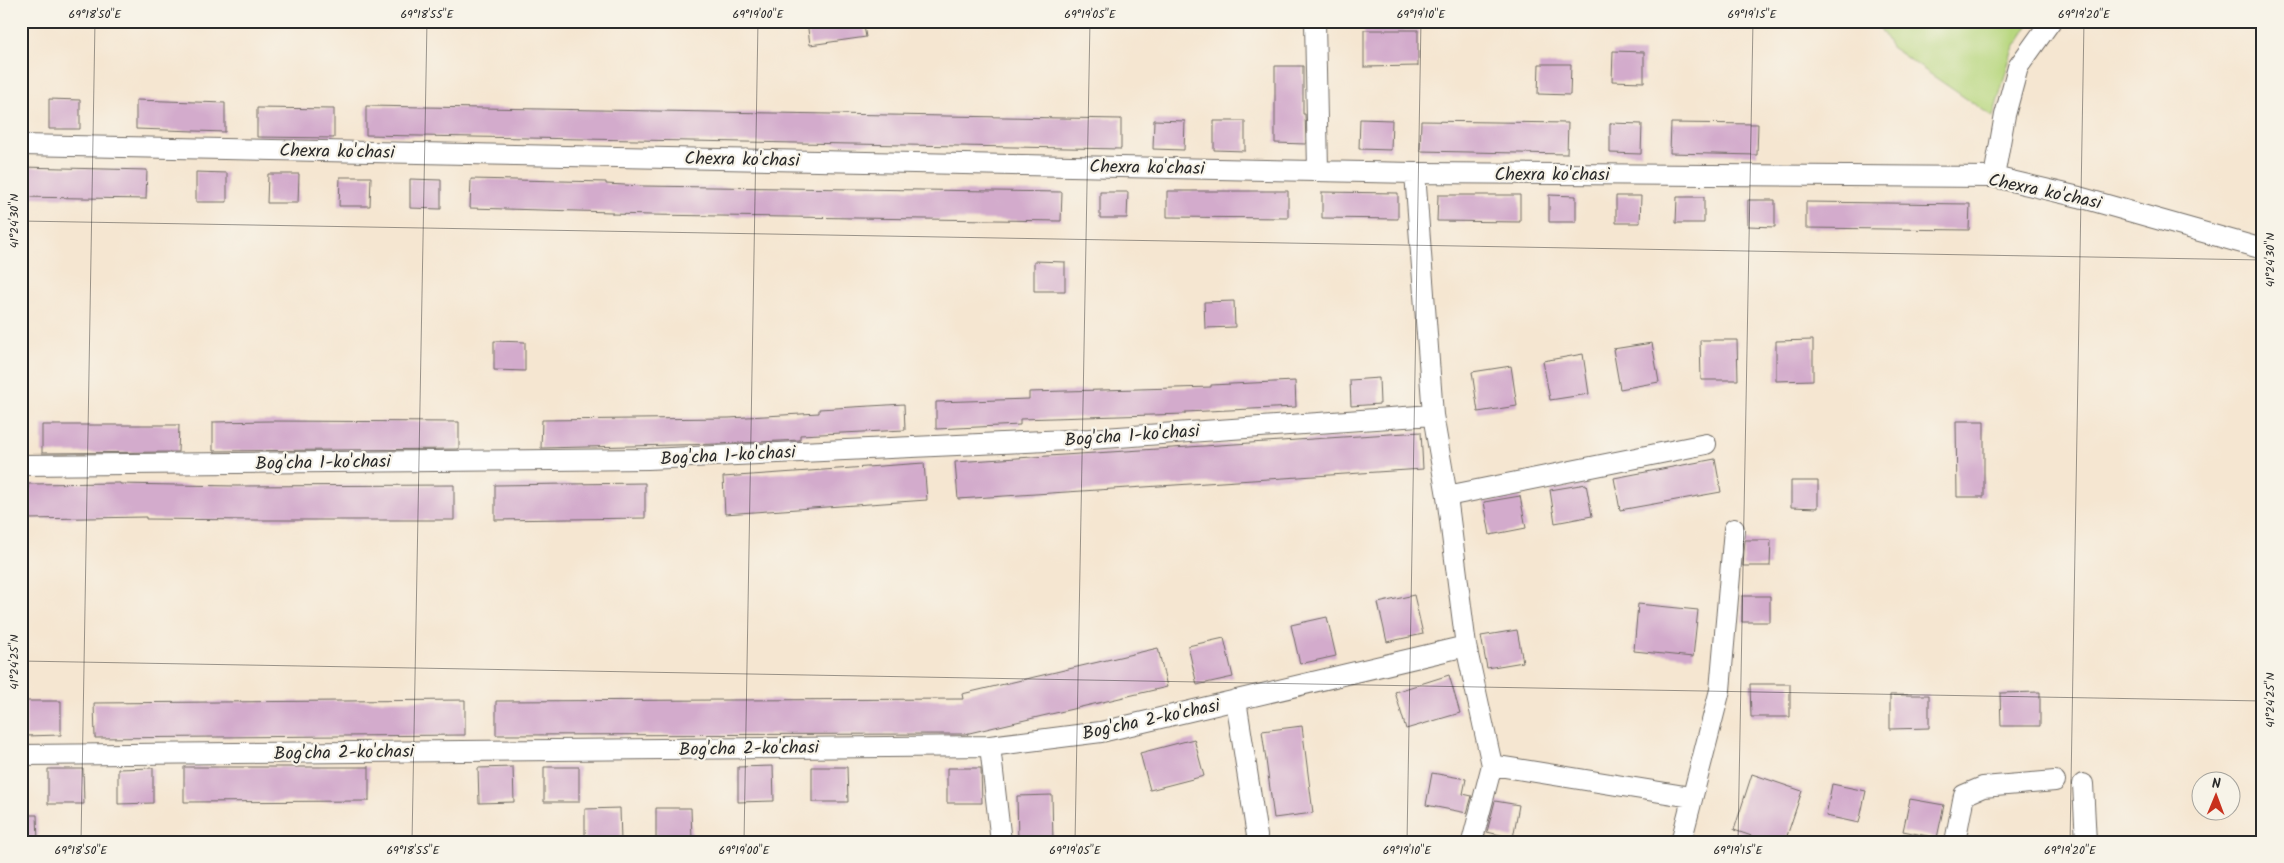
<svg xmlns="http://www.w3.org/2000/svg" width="2284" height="863" font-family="Kalam,sans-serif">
<rect width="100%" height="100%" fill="#f7f3e8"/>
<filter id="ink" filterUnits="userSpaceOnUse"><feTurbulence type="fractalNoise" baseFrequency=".02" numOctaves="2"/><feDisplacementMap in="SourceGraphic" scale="10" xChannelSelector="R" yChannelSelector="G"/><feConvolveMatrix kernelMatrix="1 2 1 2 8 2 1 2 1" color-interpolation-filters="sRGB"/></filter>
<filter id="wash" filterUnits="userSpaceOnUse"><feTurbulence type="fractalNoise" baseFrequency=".0096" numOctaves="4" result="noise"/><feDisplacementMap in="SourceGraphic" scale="20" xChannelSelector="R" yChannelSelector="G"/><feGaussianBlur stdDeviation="1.12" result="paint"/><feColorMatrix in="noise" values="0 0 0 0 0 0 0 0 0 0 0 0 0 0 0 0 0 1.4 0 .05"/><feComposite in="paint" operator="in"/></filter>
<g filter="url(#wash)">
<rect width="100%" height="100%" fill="#f5e6d1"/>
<path fill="#b8d77f" stroke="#728155" d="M1876 21H2031L2012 51 1993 117 1891 47Z"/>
<g id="blocks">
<path fill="#d3abcc" d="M807 21H863L866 37 810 45Z
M1364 30H1418V66L1364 67Z
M1613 51 1644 52V82L1612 81Z
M1539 64H1571L1570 95 1538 94Z
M1275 66H1303V114H1305L1306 144 1275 143Z
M49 99 80 100V129H49Z
M136 100 225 103V132L136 129Z
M366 106 1121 119V149L366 135Z
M257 108 334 109V138L257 137Z
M1360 119 1392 120 1391 150 1359 149Z
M1154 120 1185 121 1184 150 1153 149Z
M1214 121H1245V151L1214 150Z
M1421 121 1568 123 1567 154 1420 151Z
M1610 123 1642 124 1641 154 1610 153Z
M1671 123 1758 124 1757 155 1670 153Z
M21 167 147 170 146 199 21 197Z
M196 172 227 173V202H196Z
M268 174H299L298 203H267Z
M340 177H371L370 206H339Z
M410 179 441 180V209L410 208Z
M471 179 606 182V184L643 186 1062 192 1061 221 651 215 612 214V212L470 208Z
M1167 191H1288V218L1167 217Z
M1100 192H1128L1127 218H1100Z
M1322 192 1398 193V219L1322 218Z
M1438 195H1520V222L1437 221Z
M1549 195 1576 196V222H1549Z
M1616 196H1641L1640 223H1616Z
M1677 197H1704V223H1676Z
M1748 200H1775V227L1748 226Z
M1806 202 1970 204 1969 230 1806 228Z
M1034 261 1065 262V291H1034Z
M1234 301 1235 327 1205 328 1204 302Z
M1700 340H1737L1738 380H1701Z
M1813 340V380L1776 381V341Z
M494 341 525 342V371L494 370Z
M1652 343 1659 382 1620 389 1613 349Z
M1583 354 1589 394 1550 400 1543 361Z
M1511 366 1517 406 1478 412 1472 372Z
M1379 378 1380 404 1351 406 1350 380Z
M1295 381 1296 407 1185 412V414L1020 419V425L936 429V402L1029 399V392L1211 387V385Z
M904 404 905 430 800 435V440L719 444 541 448 542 420 729 418 819 413V409Z
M270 421 459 422V449L213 451V422Z
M1956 421H1984V497H1957Z
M42 425H179L178 452 42 453Z
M1421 432 1423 469 958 499 955 462Z
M1715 459 1721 492 1620 510 1614 478Z
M924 463 927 500 725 514 723 477Z
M1791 481H1818V508L1791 507Z
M120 483V484L235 486 454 485V520H255L146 519V517L28 519V484Z
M645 483V518L495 520V485Z
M1586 484 1592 516 1555 523 1550 490Z
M1520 496 1526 528 1490 535 1484 502Z
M1745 540H1771L1770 566H1743Z
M1414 595 1423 634 1387 642 1378 603Z
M1742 596H1770V622H1742Z
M1638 604 1698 610 1693 657 1634 651Z
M1327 617 1336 656 1300 664 1291 625Z
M1517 630 1523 662 1487 668 1481 636Z
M1224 638 1233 677 1197 685 1188 646Z
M1158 648 1167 687 965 734 496 735V701L963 699 962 694Z
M1449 675 1460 713 1406 729 1395 692Z
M1750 684H1790V717H1751Z
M2040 692V726H2001L2000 693Z
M1890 695H1929V728L1890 729Z
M465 700V735L95 738 94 703Z
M26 701H61V735L26 736Z
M1302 726 1313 813 1274 818 1262 731Z
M1194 739 1204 776 1150 790 1140 753Z
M773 766 774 801 738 802V767Z
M184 767H369V801L184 802Z
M513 767 514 802 479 803 478 768Z
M544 767H579V802H544Z
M812 767H847L848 802H812Z
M153 768V803L118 804V769Z
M947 768H981L982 803H947Z
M48 769H83L84 804H48Z
M1432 773 1466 779 1463 794 1472 796 1467 813 1426 805Z
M1752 774 1802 791 1785 842H1769L1734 830Z
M1832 784 1866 791 1859 823 1826 816Z
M1052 795 1053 842H1018L1017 796Z
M1910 799 1944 805 1937 838 1903 831Z
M1495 801 1519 805 1513 838 1487 832Z
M620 808 621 842H585V809Z
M656 808H691L692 842H656Z
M21 815H37L38 842H21Z"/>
</g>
</g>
<g filter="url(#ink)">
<use href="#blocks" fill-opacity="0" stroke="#726c65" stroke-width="1"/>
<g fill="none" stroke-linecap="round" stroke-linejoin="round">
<defs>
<path id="street" d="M1315 21 1318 170
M21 145 1415 173 1994 177 2079 197 2263 249
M1415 173 1433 415 1447 496 1466 646 1492 765 1472 842
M1994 177 2005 115 2018 67 2051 21
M21 465 648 459 1090 439 1433 415
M1447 496 1706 444
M1236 700 1257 836
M990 746 1001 842
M21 755 990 746 1101 732 1466 646
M1492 765 1691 797
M2083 784 2086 842
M1681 842 1720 690 1734 529
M1955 842 1964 795 1983 787 2055 781"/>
</defs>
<use href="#street" stroke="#726c65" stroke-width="22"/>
<use href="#street" stroke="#fff" stroke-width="20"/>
</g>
</g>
<path fill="none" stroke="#2b2b2b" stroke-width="1" stroke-opacity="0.45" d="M21 221 2263 260M21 661 2263 701M81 842 95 21M412 842 427 21M744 842 758 21M1075 842 1090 21M1407 842 1421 21M1738 842 1753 21M2070 842 2084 21"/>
<g text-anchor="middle" stroke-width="4.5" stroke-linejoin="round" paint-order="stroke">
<g font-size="18" fill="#2b2b2b" stroke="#f7f3e8">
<text transform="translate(337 151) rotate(1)" y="6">Chexra ko'chasi</text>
<text transform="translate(742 159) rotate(1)" y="6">Chexra ko'chasi</text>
<text transform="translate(1147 167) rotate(1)" y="6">Chexra ko'chasi</text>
<text x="1552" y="180">Chexra ko'chasi</text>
<text transform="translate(2045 191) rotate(12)" y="6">Chexra ko'chasi</text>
<text transform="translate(1132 435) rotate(-4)" y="6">Bog'cha 1-ko'chasi</text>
<text transform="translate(728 455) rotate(-3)" y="6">Bog'cha 1-ko'chasi</text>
<text transform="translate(323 462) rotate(-1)" y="6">Bog'cha 1-ko'chasi</text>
<text transform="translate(1151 719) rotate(-12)" y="6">Bog'cha 2-ko'chasi</text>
<text transform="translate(749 748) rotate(-1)" y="6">Bog'cha 2-ko'chasi</text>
<text transform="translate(344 752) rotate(-1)" y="6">Bog'cha 2-ko'chasi</text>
</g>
</g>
<rect width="2284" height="863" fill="none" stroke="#f7f3e8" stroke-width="55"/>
<g transform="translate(2216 796) rotate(1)"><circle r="24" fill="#f7f3e8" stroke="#a5a39c"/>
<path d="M0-4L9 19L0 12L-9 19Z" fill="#c8321e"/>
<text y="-8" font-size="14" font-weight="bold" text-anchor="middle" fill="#2b2b2b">N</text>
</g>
<rect x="28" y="28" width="2228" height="808" fill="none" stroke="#2b2b2b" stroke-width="2"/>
<g font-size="12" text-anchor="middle" fill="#2b2b2b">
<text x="95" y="18">69°18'50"E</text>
<text x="427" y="18">69°18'55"E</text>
<text x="758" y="18">69°19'00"E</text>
<text x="1090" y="18">69°19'05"E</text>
<text x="1421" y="18">69°19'10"E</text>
<text x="1752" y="18">69°19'15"E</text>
<text x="2084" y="18">69°19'20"E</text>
<text transform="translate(14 221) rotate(-90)" y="4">41°24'30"N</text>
<text transform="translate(2270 260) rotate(-90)" y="4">41°24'30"N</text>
<text transform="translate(14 662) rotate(-90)" y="4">41°24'25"N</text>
<text transform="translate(2270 700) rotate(-90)" y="4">41°24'25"N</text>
<text x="81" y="854">69°18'50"E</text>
<text x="413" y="854">69°18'55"E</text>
<text x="744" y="854">69°19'00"E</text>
<text x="1075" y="854">69°19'05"E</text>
<text x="1407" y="854">69°19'10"E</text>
<text x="1738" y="854">69°19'15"E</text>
<text x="2070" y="854">69°19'20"E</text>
</g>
</svg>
